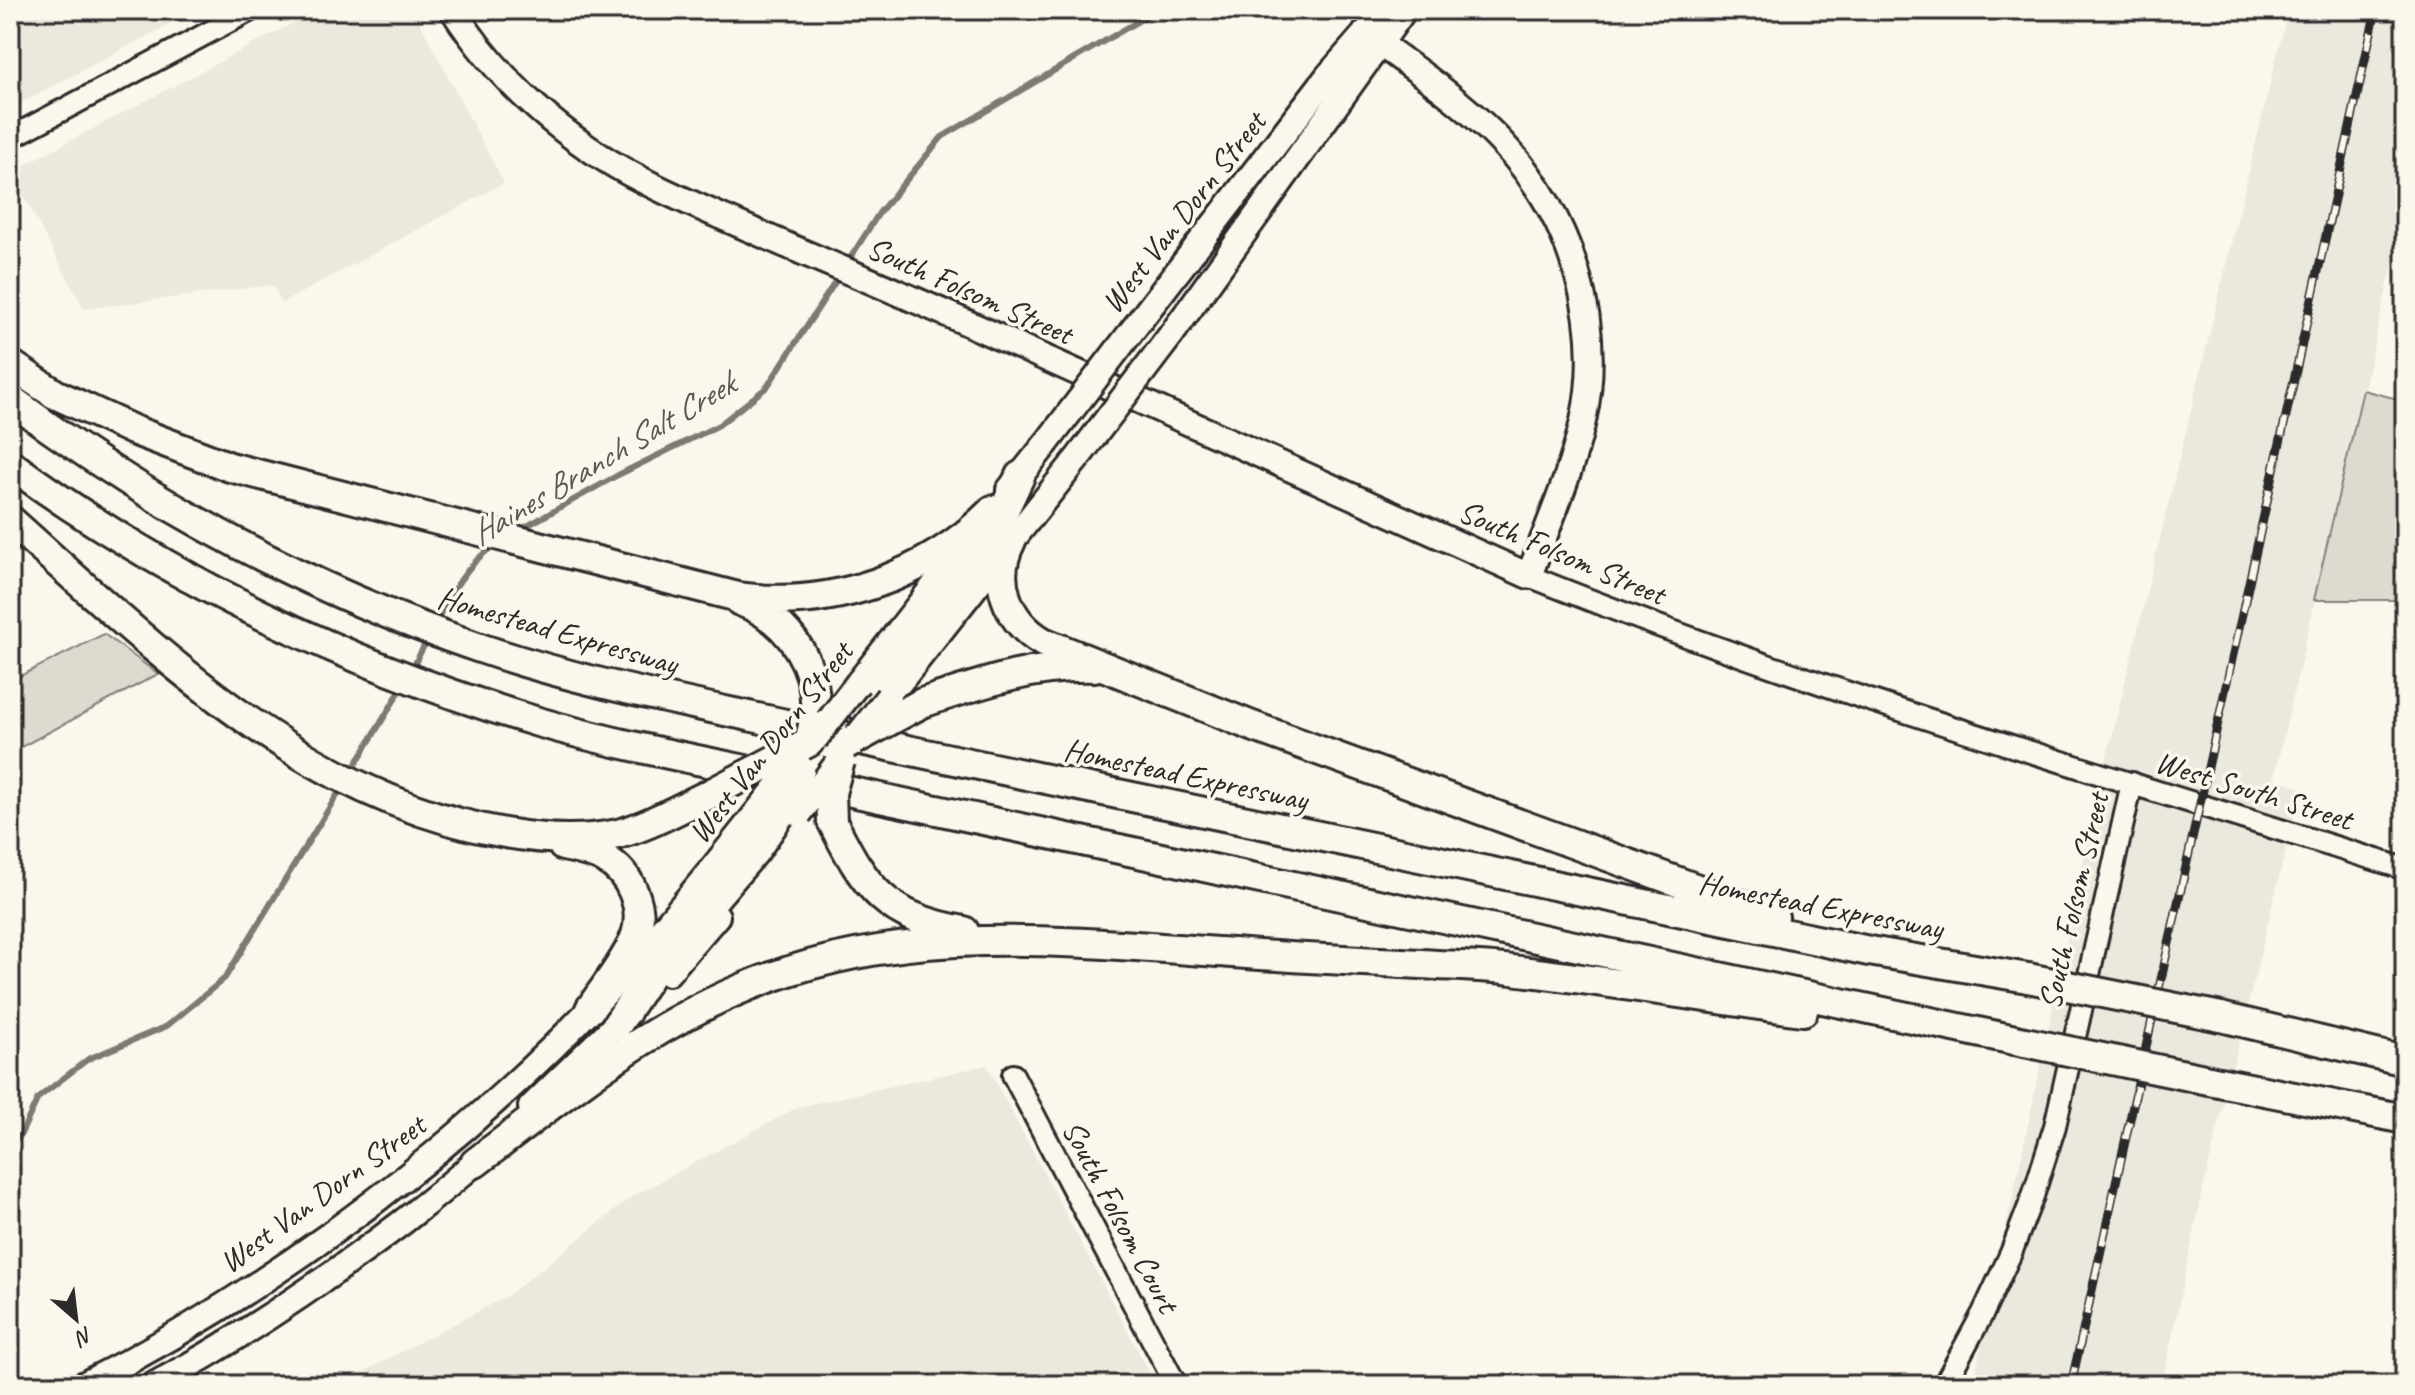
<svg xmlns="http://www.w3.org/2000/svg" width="2415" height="1395" font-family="Caveat,sans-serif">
<rect width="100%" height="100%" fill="#fbf7ec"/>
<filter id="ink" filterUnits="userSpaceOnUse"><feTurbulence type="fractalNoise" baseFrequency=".0125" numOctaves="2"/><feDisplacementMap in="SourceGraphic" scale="16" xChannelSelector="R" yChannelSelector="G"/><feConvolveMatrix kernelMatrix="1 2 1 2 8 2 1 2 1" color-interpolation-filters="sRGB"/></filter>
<g filter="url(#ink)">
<path fill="#ebe8de" d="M10 10H196L10 109Z
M318 10H413L504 183 282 303 273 285 84 309 11 172Z
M2288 10H2405V210L2274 778 2301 788 2204 1185 2162 1385H1973L2098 794Z
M987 1065 1156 1385H338L509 1295 630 1198 798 1107Z"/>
<path fill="#dddad0" stroke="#84827e" stroke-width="2" d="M2363 390 2405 401V600H2314Z
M104 634 158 674 10 753V681Z"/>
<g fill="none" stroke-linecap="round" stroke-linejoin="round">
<path stroke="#7b7a75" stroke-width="6" d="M847 263 879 213 942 137 1157 10
M518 531 618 475 719 425 767 387 841 273
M435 624C449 596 468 562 495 545
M411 671 428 638
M350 774 404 684
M10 1144 20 1136 38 1098 88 1059 167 1026 225 978 342 787"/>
<defs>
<path id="minor" d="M10 138 251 10
M1529 576C1814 691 2111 776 2405 869
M1013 1075 1176 1385
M1944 1385 1983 1313 2011 1253 2033 1196 2055 1126 2132 783"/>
<path id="major" d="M453 10C499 82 568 143 644 181 677 198 711 212 745 227 824 262 904 294 983 330 1165 412 1347 494 1529 576 1548 525 1571 474 1583 421 1605 323 1571 216 1503 144 1466 104 1410 65 1365 33
M1141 319 1328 76 1376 21
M1171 335 1404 10
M1009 490 1045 445
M858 683 969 541
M888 697 1076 460
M668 973 717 916
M531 1107 628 1013
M83 1385C252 1300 417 1180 552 1048 629 973 696 890 762 806
M154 1385C241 1338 325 1281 404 1221 433 1198 462 1176 488 1150"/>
<path id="highway" d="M10 364 55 394 133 430 230 467 738 597C831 610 928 576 993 510
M10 399C151 505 310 590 477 647 567 678 660 697 753 717 859 740 964 762 1070 784 1337 840 1603 895 1869 951L2028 978
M10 464C168 580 351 666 538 722 614 744 692 759 770 775
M10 520C156 650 304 799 505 833 540 839 577 842 613 835 643 829 680 808 708 795
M1011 541C991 579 1007 621 1043 642L1252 726 1774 917
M740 601C791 619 824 673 813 726
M922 703C979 684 1034 665 1094 667
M865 711 889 668 996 527 1020 476
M786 777 854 740
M810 783 2015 1040
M832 821C866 889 885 917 964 931
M563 846C577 849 593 852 605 859 630 873 645 907 636 935 628 958 604 988 590 1009
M2221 1017 2405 1061
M616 1026 654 969 754 852 783 810
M2209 1080 2405 1119
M475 1163C578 1085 663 1012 789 971 932 924 1085 943 1233 953 1296 958 1358 961 1421 964 1451 966 1482 966 1512 970 1609 981 1706 998 1803 1011"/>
</defs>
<use href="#minor" stroke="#2b2b2b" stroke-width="26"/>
<use href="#major" stroke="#2b2b2b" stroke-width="30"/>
<use href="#highway" stroke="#2b2b2b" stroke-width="34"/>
<use href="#minor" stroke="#fbf7ec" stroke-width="20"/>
<use href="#major" stroke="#fbf7ec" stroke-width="24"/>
<use href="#highway" stroke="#fbf7ec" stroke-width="28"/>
<defs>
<path id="rail" d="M2071 1385 2376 10"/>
</defs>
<use href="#rail" stroke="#2b2b2b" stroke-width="9"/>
<use href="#rail" stroke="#fbf7ec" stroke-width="6" stroke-dasharray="18" stroke-linecap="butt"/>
<defs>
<path id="major-bridge" d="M1045 445 1141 319
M1076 460 1171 335
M856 738 888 697
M815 739 858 683
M762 806 797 762
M799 814 836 765"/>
<path id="highway-bridge" d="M854 740 922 703
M708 795 809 742 813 726
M783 810 800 770
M832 821 831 793 840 761
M2028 978 2221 1017
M2015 1040 2209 1080"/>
</defs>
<use href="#major-bridge" stroke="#2b2b2b" stroke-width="30" stroke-linecap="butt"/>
<use href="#highway-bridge" stroke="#2b2b2b" stroke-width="34" stroke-linecap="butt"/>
<use href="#major-bridge" stroke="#fbf7ec" stroke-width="24"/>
<use href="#highway-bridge" stroke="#fbf7ec" stroke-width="28"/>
</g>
</g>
<g text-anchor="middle" stroke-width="7" stroke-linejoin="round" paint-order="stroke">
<g font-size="32" fill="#2b2b2b" stroke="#fbf7ec">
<text transform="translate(1183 212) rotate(-52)" y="11">West Van Dorn Street</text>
<text transform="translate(970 290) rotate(24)" y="11">South Folsom Street</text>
<text transform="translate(1562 552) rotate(23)" y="11">South Folsom Street</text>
<text transform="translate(558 630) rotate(16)" y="11">Homestead Expressway</text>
<text transform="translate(770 742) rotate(-52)" y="11">West Van Dorn Street</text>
<text transform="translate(1186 774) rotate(12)" y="11">Homestead Expressway</text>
<text transform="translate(2254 790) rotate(17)" y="11">West South Street</text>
<text transform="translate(2073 901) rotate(-77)" y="11">South Folsom Street</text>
<text transform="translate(1821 905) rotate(11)" y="11">Homestead Expressway</text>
<text transform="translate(322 1193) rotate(-36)" y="11">West Van Dorn Street</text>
<text transform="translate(1121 1216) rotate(62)" y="11">South Folsom Court</text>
</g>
<g font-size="34" font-style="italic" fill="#5a5956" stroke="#fbf7ec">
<text transform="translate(602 458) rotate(-31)" y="12">Haines Branch Salt Creek</text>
</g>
</g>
<rect width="2415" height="1395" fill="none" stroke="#fbf7ec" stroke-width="40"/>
<rect x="20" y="20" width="2375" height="1355" fill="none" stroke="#2b2b2b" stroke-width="3" filter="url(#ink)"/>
<g transform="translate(76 1319) rotate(152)" stroke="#fbf7ec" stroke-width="6" paint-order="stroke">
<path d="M0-6L14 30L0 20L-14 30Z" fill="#2b2b2b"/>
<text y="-12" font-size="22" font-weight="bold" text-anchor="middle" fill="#2b2b2b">N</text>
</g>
</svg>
